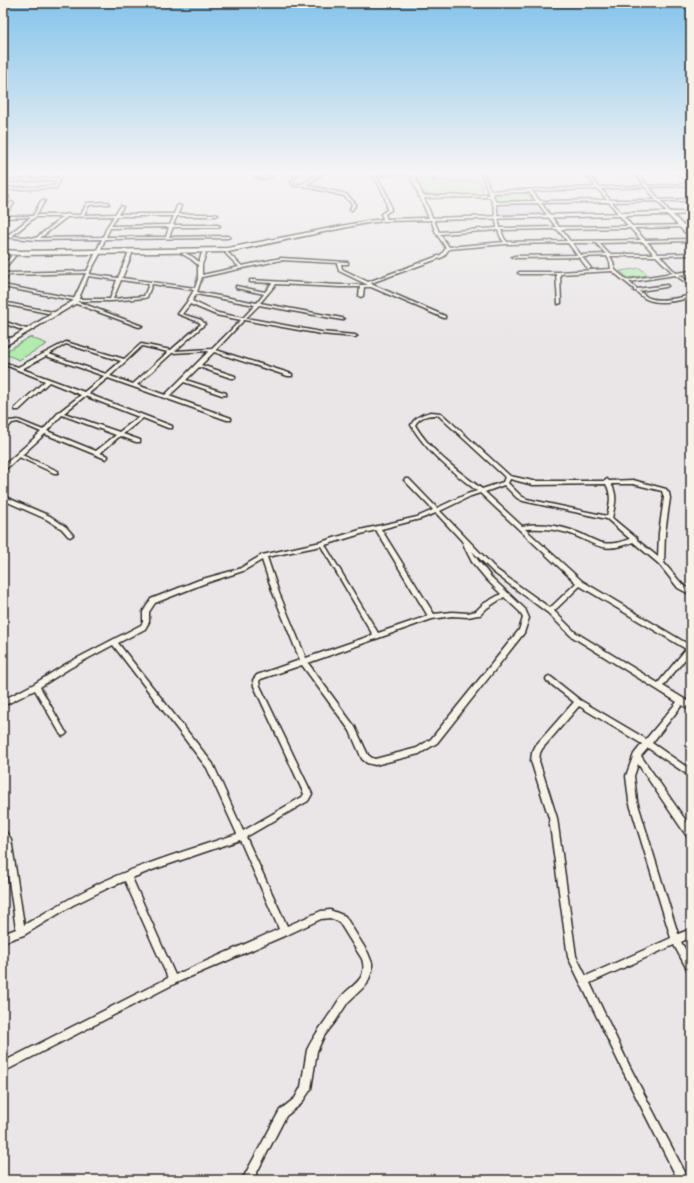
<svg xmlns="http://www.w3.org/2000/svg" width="694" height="1183" font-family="Kalam,sans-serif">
<rect width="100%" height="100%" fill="#eae6e7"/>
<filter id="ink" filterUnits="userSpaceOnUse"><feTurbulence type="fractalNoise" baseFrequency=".025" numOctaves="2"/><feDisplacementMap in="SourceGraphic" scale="8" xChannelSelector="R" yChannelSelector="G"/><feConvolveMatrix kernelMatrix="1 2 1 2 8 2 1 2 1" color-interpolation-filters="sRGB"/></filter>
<g filter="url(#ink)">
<path fill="#dad6e6" d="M535 204 545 216 500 217 497 205Z"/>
<path fill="#b3ebaf" stroke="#6f8b6d" d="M418 180 480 181 484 194 482 195 426 197Z
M528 192 535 202H497L494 194Z
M640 268 648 275 628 278 620 271Z
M30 337 47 344 19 360 3 353Z"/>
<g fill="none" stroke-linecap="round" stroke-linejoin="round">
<defs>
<path id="minor" d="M34 173H36L28 179 58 178 61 173H63L56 188 3 190V188L54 186 57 180 3 182V180L24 179Z
M255 173H257V175C264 177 268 177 274 173H276C270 180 263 179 255 177Z
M296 173H298L293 181 296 184H302L321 173H324L306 185 346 194 356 204 352 210H350L352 204 344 196 303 186H294L291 181Z
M399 173H410L376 176C383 187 390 197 391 210L385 214 387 220 384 221 381 214 387 210C387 196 379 186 373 175Z
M434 173H436L435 179 434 180 433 179Z
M481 173H483L491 191 596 187 585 173H587L599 187 645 186 635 173H637L648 186 688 184 678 173H680L691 184V187L689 186 649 187 660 200 691 199V201H661L670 212V214H668L658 201 612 202 632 226 691 225V227L634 228 645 240 691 239V241L647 242 658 254 691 253V255L660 256 676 273 691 271V273L679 275 691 283V286L675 275 629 282 637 289 667 285 668 286 666 287 639 291C642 293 644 295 647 297 658 303 679 298 691 295V297C678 301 659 305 646 299 642 297 639 294 636 291H634V289L612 271 560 274 561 303 558 304 556 274H520L518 273 519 272H558L611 269 610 262 607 256 582 257 591 268 589 269H588L579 257 514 258 512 257 514 256 577 255 568 243 506 244 449 249 443 257 371 283 373 285 445 316V318H444L371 287H364L363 296 361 297 359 296 360 287H339L276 284 260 303 342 318 344 319 342 320 259 305 246 318 321 332 355 335 357 336 355 337 321 334 244 320 216 350 292 374V376H288L214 352 201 365 235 376V378H231L199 367 186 380 226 393V395H222L184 382 169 396 231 418V420H227L108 378 88 394 172 426V428H168L143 418 123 434 140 440V442H136L120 436 100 453 108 456V457L106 459 45 434 22 455 58 471V473H54L19 457 5 470 3 471V466L41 432 18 422 12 423 5 431H3V427L9 421 18 420 43 430 59 412 81 395 49 382 19 410H15V408L45 381 3 364V362L18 367 66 342 124 359 141 344 171 350 201 324 199 322 178 314 187 302 194 290 152 284 147 297 145 298 111 301H77L3 287V285L77 299H110L117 280 88 276 86 275 88 274 118 278 128 254 130 253 132 254 122 278 195 288 198 279V265L191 259 182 254 185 253 193 257 199 262 202 253 204 252 206 253 202 265V275L239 267 226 254V252H227L242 266 281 258 347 262H348V264H341L342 269 368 282 441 255 446 248 436 233 430 217 433 218 439 232 497 228 494 207 490 197 421 198 419 197 421 196 490 195 487 192 488 191ZM646 187 656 200H610L601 189ZM598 189 607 200 540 201 532 191ZM529 192 536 201 496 202 492 193ZM609 202 628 226 559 227 541 203ZM538 203 556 227 500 228 496 204ZM630 228 641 240 570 241 561 229ZM557 229 567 241 507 242 504 238 501 230ZM498 230 501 238 504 242 449 247 440 234ZM643 242 654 254H609L599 243ZM572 243H596L606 254 581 255ZM610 256H656L673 273 627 280 615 270 613 262ZM281 260 337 263 339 271 368 285H339L251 280H250V282L272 283 265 292 236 286V288L264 294 257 303 197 292 202 277ZM121 280 149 284 144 296 113 299ZM196 294 255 305 243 318 218 313 192 301ZM190 304 216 315 241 320 212 349 175 351 205 324 201 320 182 314ZM66 344 121 361 106 374 49 354ZM142 346 168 352 133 384 110 376ZM209 351 165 395 137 385 172 353ZM46 356 104 376 84 392 22 369ZM85 396 139 417 119 432 64 413ZM62 415 116 435 96 451 47 431Z
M3 190 9 196V198H7L3 193Z
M43 200 45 201 36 215H65L67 214 69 215H81L87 203 108 202 109 204 89 205 84 215 115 214 121 206 123 207 118 214H174L177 206 179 205 181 206 178 214H216L218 215 216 216H177L173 225H218L220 226 218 227H173L169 237 228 236 230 237 228 238 105 239 100 252 98 253 96 252 102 239 37 240 3 237V235H8L31 217 3 218V214L11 202 14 203 5 216H33L41 201ZM114 216 107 227 103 237 40 238 67 217ZM117 216H174L170 225 111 226ZM35 217H63L36 238 12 236ZM169 227 166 237H106L110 228Z
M3 202 6 203 3 206Z
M12 255 15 256 5 268V271L8 273 88 271 90 272 88 273 8 275 5 283 3 284V279L5 275H3V266Z
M74 301H76L142 326 139 327 74 303Z
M3 302 57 313 59 314 57 315 3 304Z
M3 321 29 330 30 331 27 332 3 323Z
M3 336 14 339 15 340 13 341 3 338Z
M431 412 441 413 510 476 533 481H605L607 479 609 481 633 480 666 489 669 493 670 498 665 533 664 563 682 584 691 590V595L678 588 659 564 633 542C600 555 597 543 568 533 555 529 540 528 525 529L582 581 691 646V652L663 686 691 703V710L682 705 652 743 691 770V777L648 748 641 756 691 828V839L688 838 638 764 634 776 637 801 678 934 691 929V937L681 942 691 959V972L688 971 674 945 590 983 630 1067 689 1180H678L624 1073 568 957 549 818 531 761 532 753 536 745 574 702 547 681 546 679 547 677 549 676 551 677 580 700 646 739 677 702 571 636 548 613 493 572 472 551 477 559 491 577 525 609 529 618 524 633 437 743 419 754 375 765 367 763 362 759 350 731 302 665 261 679 259 681 260 686 312 794 308 801 246 837 287 926 321 911 330 910 345 916 368 953 372 963V971L367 984 348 1002 335 1022 324 1036 317 1051 311 1089 301 1104 286 1116 253 1180H242L280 1110 295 1098 301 1087 307 1050C313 1037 321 1027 329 1015 334 1009 337 1001 343 995 348 989 357 984 361 977 364 972 364 965 362 959L339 922 330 918 321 919 289 934 288 935 284 936 176 983 3 1072V1062L168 978 125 881 108 888 73 905 24 935 3 942V934L16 929 3 840V831L6 832 11 839 24 925C50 910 75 895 102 882 145 863 191 849 237 834L207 768 113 645 70 668 40 687 65 731 67 733 65 735 63 736 61 735 35 690 3 706V700L34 684 66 664 141 625 143 622V612L151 599 199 580 239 569 262 555 321 542 360 530 417 517 433 510 405 481 404 480 405 479H409L437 508 467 494 477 491C452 471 427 453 411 425 415 417 422 414 431 412ZM438 415 505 477 503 482 482 489C457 470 431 452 415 425 420 416 428 415 438 415ZM510 479 533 485 606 484C612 495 610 504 607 516L527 499 521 496 508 483ZM611 484H633L662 491 664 498 659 533 658 557 637 540V538L635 537 612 518C615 505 618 495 611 484ZM504 485 517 498 523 501 607 519 630 539C600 550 597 539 571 530 555 525 538 523 522 526L485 492ZM480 493 576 583 550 608 497 570 440 511 471 496ZM436 513 462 541 466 550 472 562 487 580 501 594 483 604 476 611 468 613 452 612 434 614 381 529 420 519ZM376 530 428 616 378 633 325 545 361 534ZM321 546 373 635 306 658 279 593 267 557ZM262 560 273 593 300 660 257 675 253 680 254 686 304 794 302 797 243 831 213 764 118 643 145 629 149 622V612L155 603 203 584 243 571ZM580 586 686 649 658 683 575 632 554 611ZM504 597 520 612 523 618 519 630 431 739 417 748 375 759 372 758 368 755 355 727 308 663 432 619 452 616 468 617 478 615H480L487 608ZM579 706 642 744 634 754 626 776 629 801 671 938 586 976 576 956 557 818 539 761 540 753 542 749ZM240 840 279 929 175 975 132 878 152 870Z
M3 496 50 516 66 527 73 535 70 537 68 536 62 529 46 519 3 500Z"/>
<path id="tertiary" d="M412 173H416V180L433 219 429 218 412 180Z
M98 251 100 252V254L90 272 77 303 3 347V343L73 301 96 252Z"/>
<path id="secondary" d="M667 212H691V214L673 215 691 234V239L668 215 385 221 367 223 228 252 20 255 3 254V250L20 251 228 248 367 221 385 219Z"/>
</defs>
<use href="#minor" stroke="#2b2b2b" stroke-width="3"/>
<use href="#tertiary" stroke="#2b2b2b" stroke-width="3"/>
<use href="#secondary" stroke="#2b2b2b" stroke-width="3"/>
<use href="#minor" fill="#f7f3e8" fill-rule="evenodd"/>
<use href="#tertiary" fill="#f7f3e8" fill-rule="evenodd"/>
<use href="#secondary" fill="#f7f3e8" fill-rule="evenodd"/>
</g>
</g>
<linearGradient id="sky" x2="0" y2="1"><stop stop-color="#85c4eb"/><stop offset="0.51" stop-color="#f6f4f4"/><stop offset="1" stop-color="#f6f4f4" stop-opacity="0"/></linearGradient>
<rect width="694" height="338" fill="url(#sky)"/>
<rect width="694" height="1183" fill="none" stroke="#f7f3e8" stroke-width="16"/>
<rect x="8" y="8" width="678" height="1167" fill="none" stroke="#2b2b2b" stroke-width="1.5" filter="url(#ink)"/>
</svg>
